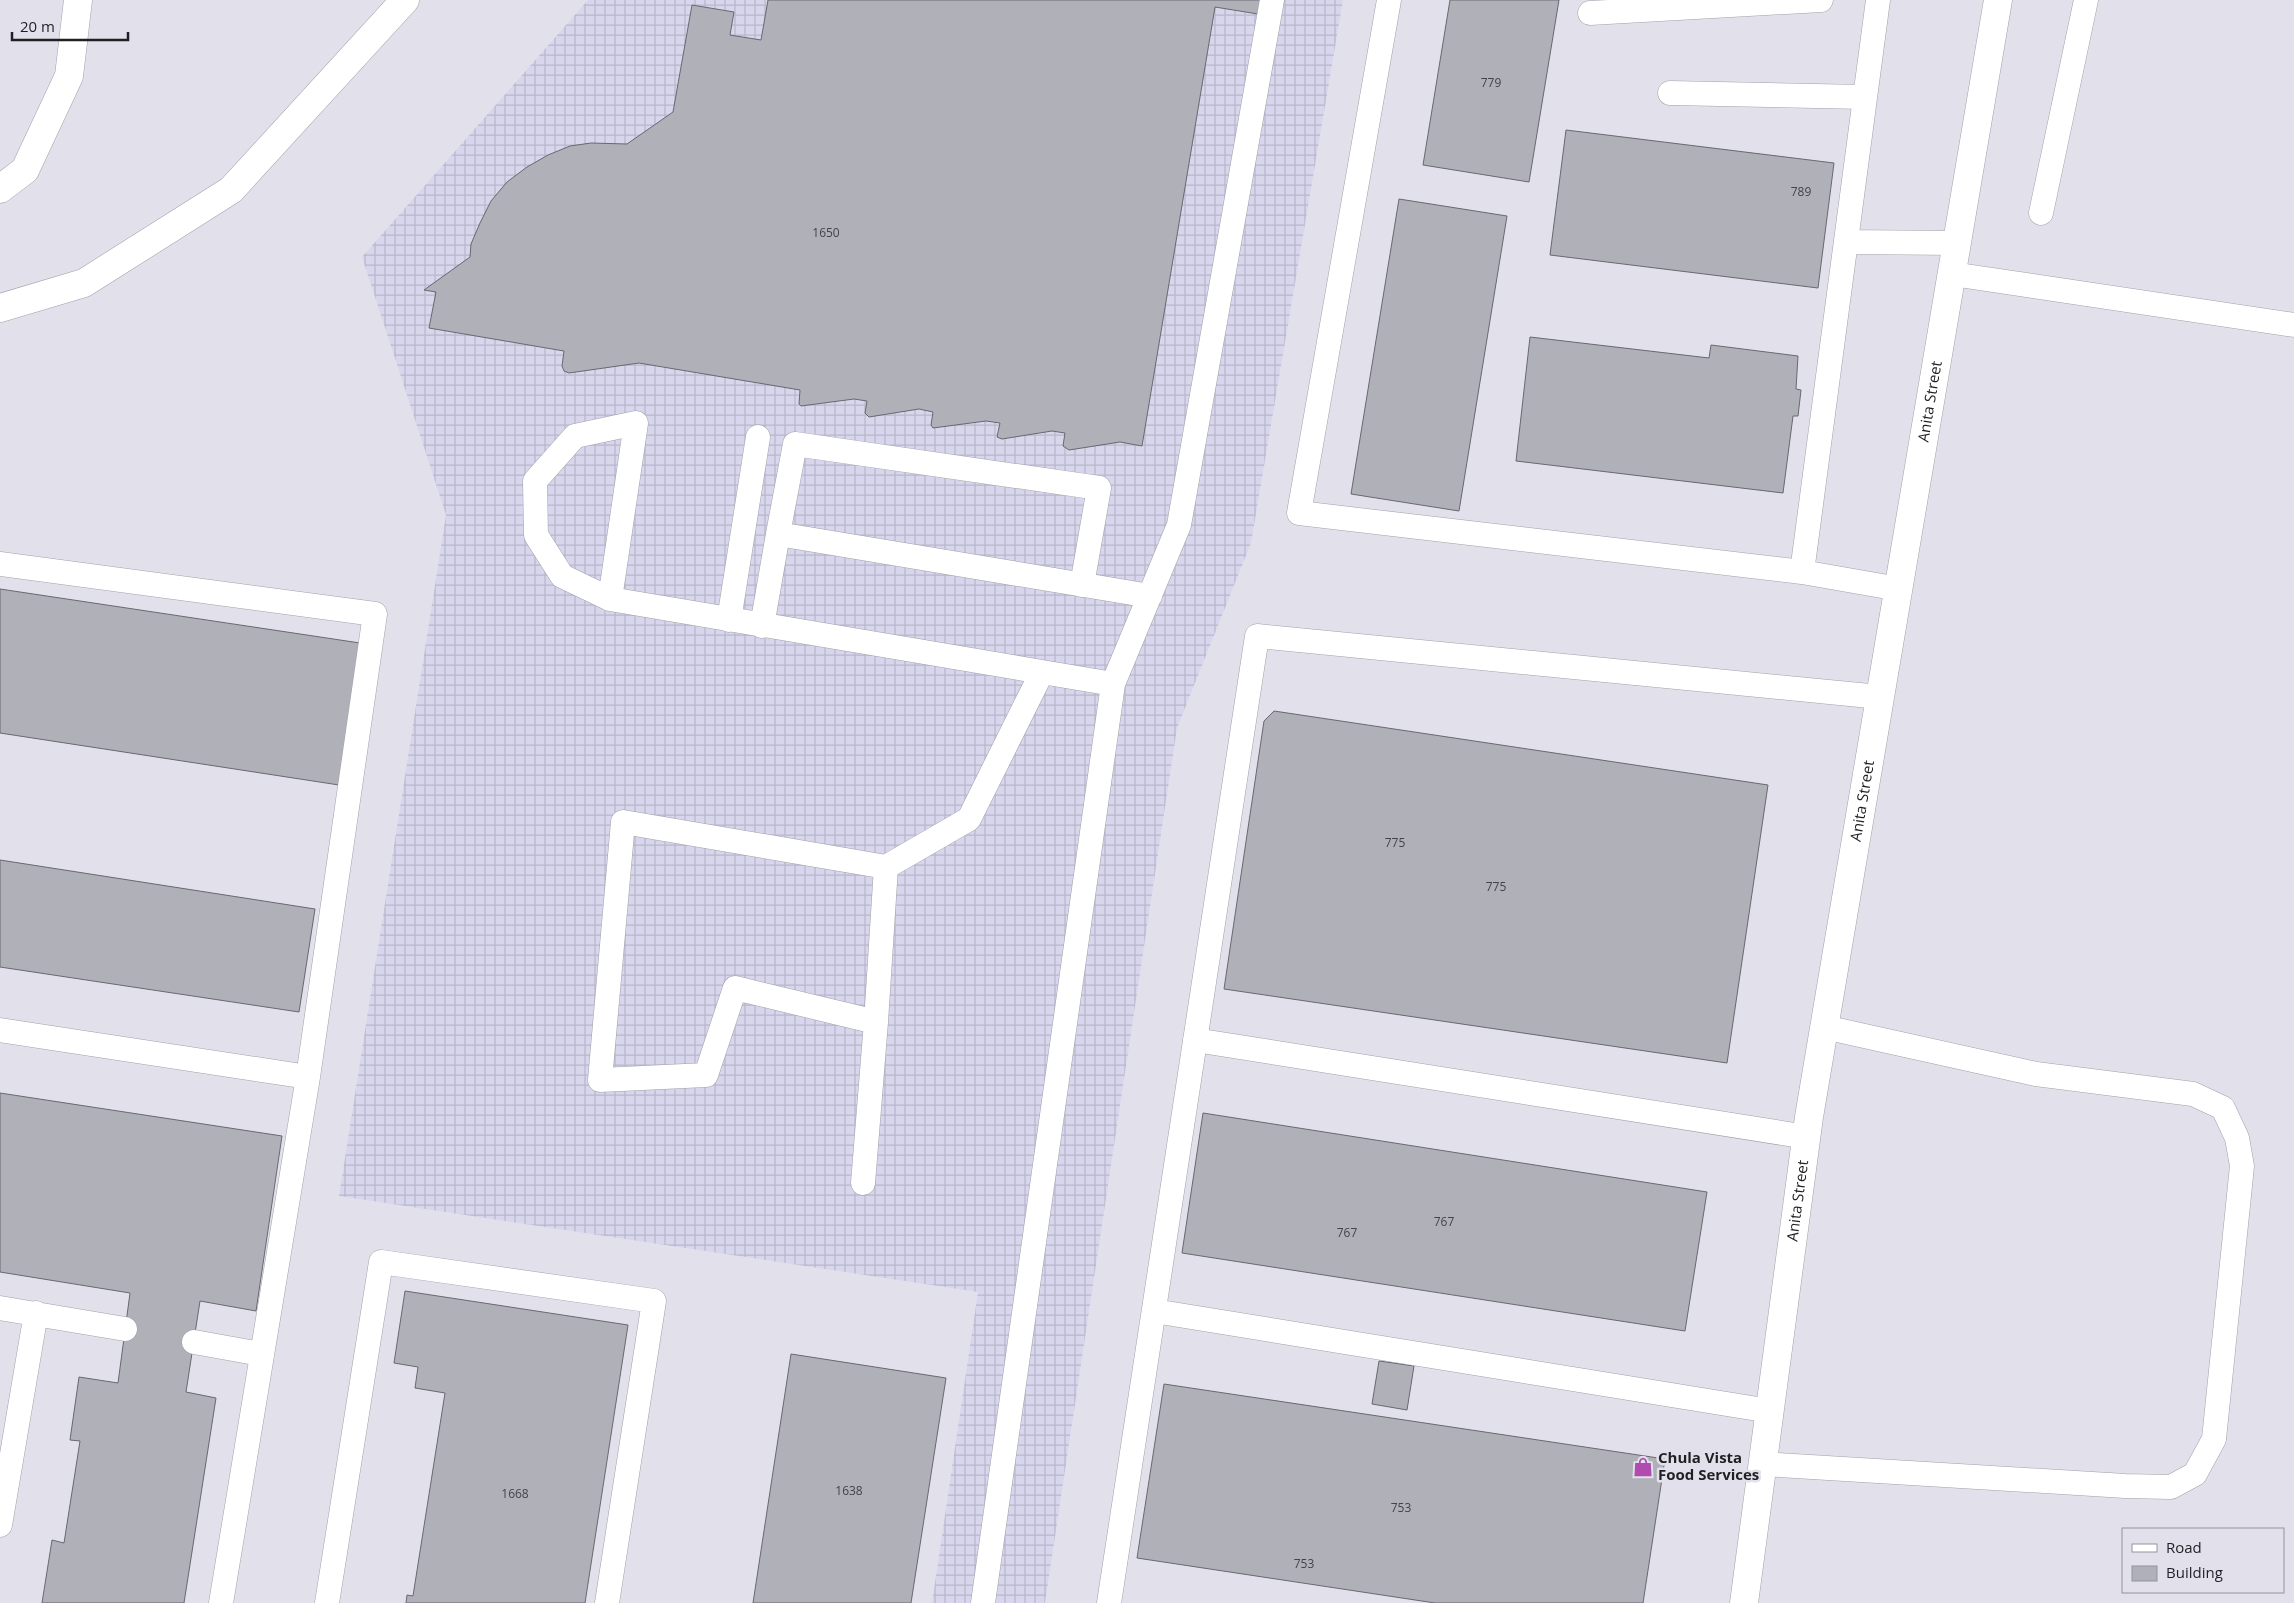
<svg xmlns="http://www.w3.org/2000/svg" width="2294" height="1603" font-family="'Open Sans',sans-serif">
<defs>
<pattern id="industrial-grid" width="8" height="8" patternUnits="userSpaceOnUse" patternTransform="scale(1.25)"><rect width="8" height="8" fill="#d8d6ec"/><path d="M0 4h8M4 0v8" fill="none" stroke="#b9b7ca"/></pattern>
</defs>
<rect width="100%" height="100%" fill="#e2e1eb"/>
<path fill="url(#industrial-grid)" d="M588 0H1343L1251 543 1177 728 1045 1603H932L978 1292 339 1196 446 515 362 257Z"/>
<path fill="#b0b0b9" stroke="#686870" d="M768 0H1267L1264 15 1215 7 1142 446 1120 442 1069 450 1063 446 1065 433 1052 431 1002 439 997 437 1000 423 986 421 933 428 931 425 933 412 919 409 869 417 865 413 867 401 854 399 801 406 799 404 800 390 639 363 569 373 564 371 562 366 564 351 429 328 436 292 424 290 470 257 471 244 480 223 491 201 507 182 527 167 548 155 570 146 591 143 627 144 673 112 692 5 734 12 730 35 761 40Z
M1450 0H1559L1529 182 1423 165Z
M1566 130 1834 163 1818 288 1550 255Z
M1399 199 1507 216 1459 511 1351 494Z
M1530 337 1709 358 1711 345 1798 356 1796 389 1801 390 1798 416H1793L1783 493 1516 461Z
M0 589 360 643 339 785 0 733Z
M1274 711 1768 785 1727 1063 1224 989 1264 721Z
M0 860 315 909 299 1012 0 967Z
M0 1093 282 1136 256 1311 200 1301 186 1392 216 1398 184 1603H42L52 1540 64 1543 80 1441 70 1440 79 1377 118 1383 130 1293 0 1272Z
M1203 1113 1707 1192 1685 1331 1182 1253Z
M405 1291 628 1325 585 1603H406L407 1595 413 1596 445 1393 415 1388 418 1367 394 1363Z
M791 1354 946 1378 911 1603H753Z
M1379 1361 1414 1366 1407 1410 1372 1404Z
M1164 1384 1665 1459 1643 1603H1435L1137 1558Z"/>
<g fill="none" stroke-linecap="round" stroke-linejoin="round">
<defs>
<path id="service" d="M1389 0 1299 513 1802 572
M1878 0 1802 572 1899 589
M1590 13 1821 0
M1670 93 1865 97
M2041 213 2086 0
M1846 242 1957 243
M1952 274 2294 325
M778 534 795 444 1099 488 1082 585
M0 564 375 614 308 1077 221 1603
M610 599 636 423 575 436 535 481 536 535 562 576 610 599 1113 684
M729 620 758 437
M762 626 778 534 1150 596
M886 867 876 1022 735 988 706 1075 600 1080 623 822 886 867 969 819 1042 672
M0 1030 308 1077
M1195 1040 1807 1137
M863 1183 876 1022
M0 1308 125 1329
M1154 1311 1770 1411
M194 1342 261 1354
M1763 1464 2125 1486 2171 1487 2195 1474 2214 1439 2242 1166 2237 1138 2223 1108 2193 1094 2036 1074 1824 1027
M0 1525 36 1313
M327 1603 381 1262 654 1301 607 1603
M983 1603 1113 684 1179 525 1272 0
M1109 1603 1257 636 1880 697"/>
<g id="tertiary">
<path id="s1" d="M1744 1603 1809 1117 1998 0"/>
</g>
<path id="motorway" d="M0 189 25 170 69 76 78 0
M0 308 84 283 231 190 405 0"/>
</defs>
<use href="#service" stroke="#a1a0aa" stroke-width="25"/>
<use href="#tertiary" stroke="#a1a0aa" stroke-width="29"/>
<use href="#motorway" stroke="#a1a0aa" stroke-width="29"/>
<use href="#service" stroke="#fff" stroke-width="24"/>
<use href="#tertiary" stroke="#fff" stroke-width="28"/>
<use href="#motorway" stroke="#fff" stroke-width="28"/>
</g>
<defs>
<symbol id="shop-bare" viewBox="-9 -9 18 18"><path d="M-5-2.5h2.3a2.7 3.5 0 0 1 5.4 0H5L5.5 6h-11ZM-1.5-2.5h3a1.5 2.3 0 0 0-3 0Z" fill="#b04bb0" stroke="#e2e1eb" stroke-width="2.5" paint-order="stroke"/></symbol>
</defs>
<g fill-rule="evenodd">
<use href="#shop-bare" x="1629" y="1453" width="28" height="28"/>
</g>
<g text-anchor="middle" stroke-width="5" stroke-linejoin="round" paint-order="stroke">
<g font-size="12" fill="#444348">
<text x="1491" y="87">779</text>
<text x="1801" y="196">789</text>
<text x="826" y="237">1650</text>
<text x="1395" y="847">775</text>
<text x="1496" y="891">775</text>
<text x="1444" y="1226">767</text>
<text x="1347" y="1237">767</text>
<text x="849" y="1495">1638</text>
<text x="515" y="1498">1668</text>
<text x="1401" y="1512">753</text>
<text x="1304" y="1568">753</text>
</g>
<g font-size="15" fill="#201f23" stroke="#e2e1eb">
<text dy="5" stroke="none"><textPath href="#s1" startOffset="1216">Anita Street</textPath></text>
<text dy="5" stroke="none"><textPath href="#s1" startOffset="811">Anita Street</textPath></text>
<text dy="5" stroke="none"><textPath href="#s1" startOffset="406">Anita Street</textPath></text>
</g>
<g font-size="15" font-weight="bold" fill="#201f23" stroke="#e2e1eb" text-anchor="start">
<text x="1658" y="1463">Chula Vista<tspan x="1658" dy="17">Food Services</tspan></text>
</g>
</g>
<rect x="2122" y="1528" width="162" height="65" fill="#e2e1eb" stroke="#94939b"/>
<rect x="2132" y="1544" width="25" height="8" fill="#ffffff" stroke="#94939b"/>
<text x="2166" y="1553" font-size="15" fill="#201f23">Road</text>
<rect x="2132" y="1566" width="25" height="15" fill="#b0b0b9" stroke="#94939b"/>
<text x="2166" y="1578" font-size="15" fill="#201f23">Building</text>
<path d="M12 32v8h116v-8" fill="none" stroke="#201f23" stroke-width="2.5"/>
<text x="20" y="32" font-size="15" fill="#201f23" stroke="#e2e1eb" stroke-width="4" paint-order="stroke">20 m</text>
</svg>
